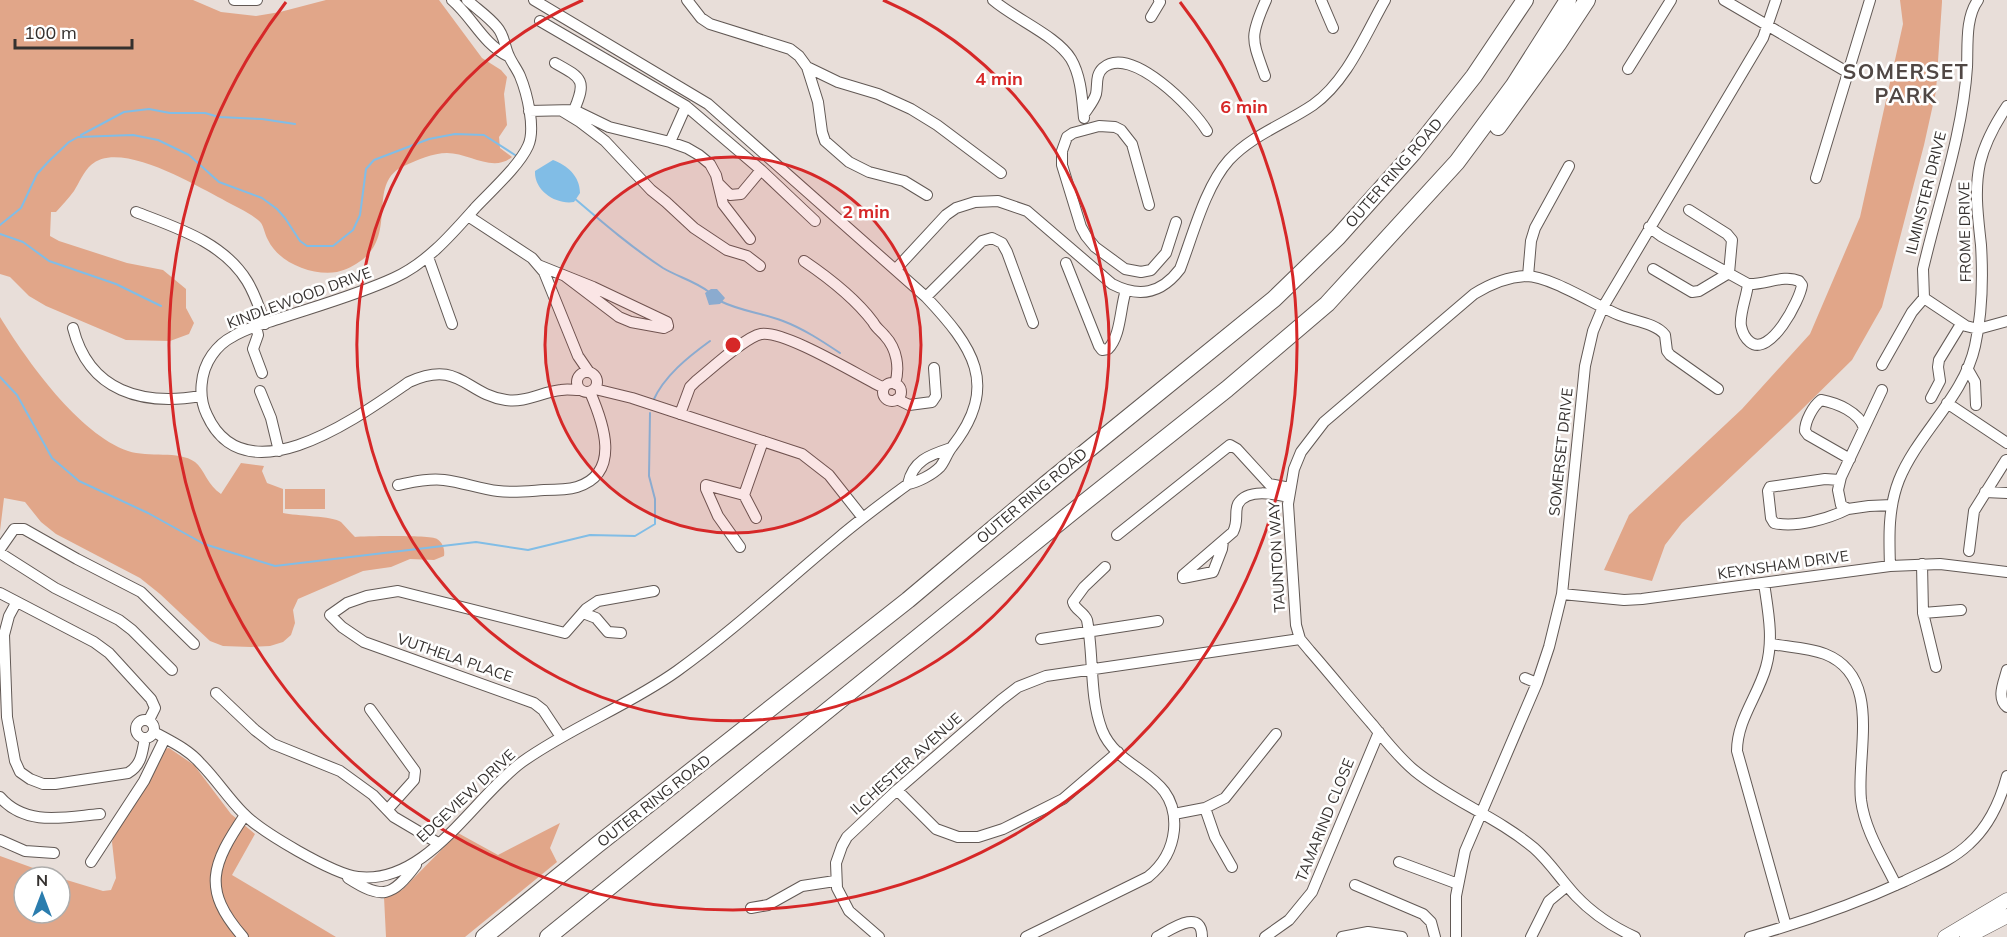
<svg xmlns="http://www.w3.org/2000/svg" width="2007" height="937" font-family="Mulish,sans-serif">
<rect width="100%" height="100%" fill="#e8ded9"/>
<path fill="#e1a689" d="M0 0H193L221 12 256 16 280 12 326 0H439L482 58 501 70 507 77 504 94 507 125 499 137 500 148 512 157C493 173 469 153 447 153 433 153 417 160 404 166 366 183 398 233 362 260 355 265 346 270 337 272 312 276 279 263 268 240 264 233 264 224 258 220 247 211 234 206 222 199 195 185 119 139 91 165 84 171 79 183 74 191 68 199 62 205 56 212H51L50 236 59 241 127 263 163 270 186 289V308L194 323 189 334 170 341 126 340 46 306 29 296 10 277 0 274Z
M1900 0H1942V2L1936 91 1924 145 1882 307 1852 360 1788 423 1682 523 1665 545 1652 581 1604 570 1629 515 1742 409 1810 334 1860 217 1903 24Z
M0 317C27 361 79 434 128 451 149 458 178 450 195 462 204 469 208 486 221 494L241 463 264 466 262 471 267 483 283 489V513C296 516 333 516 341 522 346 527 351 533 355 537 366 536 431 535 437 539 443 543 445 549 444 556L434 560 410 559 391 567 363 571 298 599 293 610 295 623 291 635 283 642 270 646 251 647 223 646 210 641 160 594 140 578 56 534 41 522 25 502 4 498 0 531Z
M285 489H325V509H285Z
M169 748 194 765 231 814 255 834 232 875 336 937H0V856L58 877H24V913H60V878L103 891 111 890 116 878 112 842 116 828 164 749Z
M560 823 550 848 557 862 465 937H386L384 897 402 890 458 833 498 855Z"/>
<path fill="#81bde6" d="M553 160C567 165 580 176 580 193L574 202C556 205 534 191 535 171Z
M711 289H717L725 298 720 304 709 305 705 293Z"/>
<g fill="none" stroke-linecap="round" stroke-linejoin="round">
<path stroke="#81bde6" stroke-width="2" d="M81 135 124 112 149 109 170 113H205L219 117 262 119 295 124
M574 198C602 222 631 247 663 268 678 277 695 281 709 292
M0 225 21 208 37 174 49 161 69 142 78 137 133 135 158 140 189 155 219 182 262 198 277 209 285 218 300 241 307 246H333L353 230 360 215 366 169 374 160 429 139 455 134 484 135 515 155
M0 234 23 242 49 261 116 284 161 306
M720 301C740 311 762 313 783 321 804 329 822 341 840 353
M0 377 17 395 52 458 79 481 148 513 204 544 275 566 476 542 528 550 590 535 635 536 655 524V499L649 476 650 413
M653 401C664 376 688 357 710 341"/>
<defs>
<path id="minor" d="M234 0H257
M452 0C473 18 483 44 508 56
M467 0C477 9 489 17 497 27 505 36 504 46 509 56 512 63 517 69 520 76 527 93 536 129 528 146 519 166 491 191 475 208 451 235 427 263 394 278 357 295 317 306 278 319 263 324 246 328 232 337 224 341 217 348 212 355 200 372 198 397 207 415 246 501 362 414 409 382 460 359 465 394 506 400 525 403 542 392 561 390 567 389 573 390 579 390
M687 0 701 18 710 24 790 49 799 56 807 67 818 102 822 132 825 141 849 162 869 172 904 181 927 195
M993 0C1015 19 1057 36 1071 59 1081 76 1082 98 1084 118
M1321 0 1333 28
M1724 0 1847 72
M1978 0C1965 18 1968 46 1967 67 1963 133 1938 204 1923 269L1924 298 1966 326 1978 329 2007 321
M1151 17 1160 2 1159 0
M540 21 686 106 761 170 815 221
M555 63C582 78 587 80 574 110
M807 67 838 82 878 94 911 109 937 125 1001 173
M1628 69 1671 0
M1265 76C1252 39 1249 38 1266 0
M529 111 574 110 609 127 670 142 687 148 699 155 710 164 716 175 723 204 750 239
M562 111 580 122 605 141 651 190 666 202 694 228 727 250 747 256 760 266
M1084 114C1088 108 1094 101 1096 94 1098 85 1095 75 1103 68 1131 44 1194 109 1207 131
M670 142 686 106
M1816 178 1870 0
M719 184 730 195 741 194 761 170
M1149 205 1132 144 1121 130 1115 127 1099 126 1073 133 1067 137 1062 151V165L1081 227 1086 236 1095 247 1125 269 1141 272 1151 270 1166 253 1176 222
M1689 210 1727 234 1732 240 1729 273
M136 212C177 228 223 242 247 281 255 294 260 309 265 324
M468 216 532 258 544 272 578 356 589 372
M1649 227 1661 236 1748 284C1765 285 1784 274 1799 281L1802 285C1800 300 1770 358 1750 342 1745 338 1742 331 1741 326 1739 315 1747 296 1748 284
M428 257 452 324
M804 261C829 278 855 298 873 322 876 328 881 331 885 336 897 349 900 368 895 384
M1066 263 1099 346 1102 350 1108 349C1121 336 1120 308 1126 290
M538 265 593 287 667 322 668 326 664 328 631 322 619 317 565 276
M896 269 946 215 956 208 975 202 998 201 1027 211 1112 284C1139 298 1161 294 1180 269 1193 235 1205 187 1229 160 1252 135 1285 124 1313 105 1347 81 1365 35 1385 0
M1653 269 1692 292 1699 291 1729 273
M1528 276 1531 241 1535 228 1569 166
M926 297 982 241 992 238 1002 243 1007 252 1033 323
M256 326 258 335 253 349 262 373
M73 328C89 392 143 406 201 396
M1882 365 1912 312 1924 298
M1967 368 1975 382 1976 405
M577 382a10 10 0 1 1 20 0a10 10 0 1 1-20 0Z
M883 392a9 9 0 1 1 18 0a9 9 0 1 1-18 0Z
M595 389 632 398 802 454 829 475 863 518
M1882 390 1841 477 1838 490 1841 505 1848 509 1869 506 1892 505
M260 391 271 418 279 451
M1931 398 1940 381 1938 367 1939 360 1961 324
M897 399 909 405 932 402 936 396 934 368
M1947 403 2007 443
M680 414 690 387 696 381C710 370 745 337 761 334 785 330 859 376 884 388
M1850 459 1808 435 1805 431C1805 421 1813 406 1821 400 1837 403 1859 412 1864 428
M1840 480 1825 479 1770 487 1768 491 1771 518 1774 523C1796 528 1828 519 1848 509
M908 484C913 460 930 455 951 448
M398 485C413 482 429 478 444 480 462 482 480 489 498 491 513 493 529 491 544 490 555 490 567 490 577 487 622 473 603 422 590 392
M1985 492 2007 493
M744 495 763 441
M1117 535 1230 445 1237 449 1269 484 1290 488
M1223 541 1222 549 1213 572 1183 578V575L1233 532C1239 521 1234 512 1238 504 1247 488 1275 494 1289 497
M740 547 718 516 706 489V485L744 495 756 518
M0 549 14 529H24L77 559 141 592 194 644
M1969 551 1974 511 2006 460
M0 553 55 588 119 620 132 630 172 670
M1922 564 1923 613 1936 667
M1890 566C1889 537 1888 508 1899 480 1918 433 1964 397 1975 346 1982 314 1983 278 1981 245 1978 217 1974 191 1980 163 1985 142 1995 124 2007 106
M1764 583C1768 611 1774 639 1766 667 1758 696 1737 720 1737 751L1786 926
M0 593 94 642 109 653 151 699 155 708 149 720
M1562 594 1624 600 1642 599 1890 566 1940 564 2007 572
M16 603 9 616 4 635 7 717 15 761 20 772 30 779 43 784H55L128 773C142 765 142 752 145 738
M583 613 596 618 608 632 621 633
M1923 613 1961 610
M1041 639 1158 621
M1771 644C1789 647 1809 648 1825 654 1883 677 1856 753 1861 800 1865 831 1883 858 1896 885
M2007 670C2004 682 1996 698 2007 707
M1525 678 1537 683
M216 693 255 730 273 744 340 771 373 795 394 817 438 843
M370 709 415 771 414 780 388 809
M136 729a9 9 0 1 1 18 0a9 9 0 1 1-18 0Z
M154 732C170 741 188 749 200 763 216 779 228 798 243 813 261 832 333 874 358 877 427 885 473 798 522 762 571 727 628 706 677 671 733 631 784 583 837 539 859 520 884 502 908 484 918 482 932 475 940 467 945 461 947 453 952 447 1001 385 972 346 926 297L708 104 534 0
M561 737 543 710 534 703 364 642 342 627 330 615 347 603 367 596 398 591 565 633 586 609 598 601 654 591
M897 790 936 829 958 837H978L1003 829 1063 799 1118 752
M0 797C26 827 65 817 100 814
M1205 808 1215 837 1232 867
M1174 814 1205 808 1225 798 1276 734
M0 840 25 851 54 853
M91 862 144 781 165 738
M1399 862 1458 884
M348 878C382 900 392 897 416 865
M1355 885 1423 914 1431 922 1435 937
M751 908 768 905 802 886 835 881
M243 937C201 889 212 864 245 815
M879 937 849 911 837 888 836 863 842 846 847 837 897 790 1001 700 1018 687 1046 676 1300 639
M1026 937 1148 877C1163 865 1172 850 1174 830 1179 772 1119 773 1102 730 1089 696 1094 655 1087 620 1084 612 1075 610 1073 602L1084 587 1105 567
M1157 937C1170 930 1202 907 1202 937
M1265 937 1289 920 1312 892 1379 732
M1342 937 1368 932 1402 937
M1456 937V896L1465 851 1537 683 1549 647 1562 594 1585 366 1593 331 1603 307 1763 38 1776 0
M1531 937 1549 901 1567 886
M1635 937C1613 927 1593 914 1576 896 1561 880 1550 862 1534 848 1497 817 1452 801 1415 771 1399 758 1385 740 1372 724 1351 700 1331 675 1310 651L1300 639 1296 625 1288 504 1294 469 1301 452 1324 422 1474 294C1490 284 1506 277 1526 276 1550 276 1595 305 1619 315 1633 321 1656 323 1665 335L1667 351 1670 355 1718 389
M1750 937C1803 922 1855 904 1905 881 1927 870 1951 861 1969 844 1989 826 2000 802 2007 776"/>
<path id="major" d="M1945 937 2007 900
M1967 937 2007 916"/>
<path id="highway" d="M1498 127 1558 44 1587 0
M484 937 597 845 908 600 1046 484 1274 299 1338 237 1413 153 1474 76 1525 0
M548 937 1071 513 1227 389 1327 304 1457 162 1514 85 1568 0"/>
</defs>
<use href="#minor" stroke="#625955" stroke-width="12"/>
<use href="#major" stroke="#625955" stroke-width="15"/>
<use href="#highway" stroke="#625955" stroke-width="18"/>
<use href="#minor" stroke="#fff" stroke-width="10"/>
<use href="#major" stroke="#fff" stroke-width="14"/>
<use href="#highway" stroke="#fff" stroke-width="16"/>
</g>
<circle cx="733" cy="345" r="188" fill="#d62828" fill-opacity=".12"/>
<g fill="none" stroke="#d62828" stroke-width="3">
<circle cx="733" cy="345" r="188"/>
<path d="M883 0A376 376 0 1 1 583 0"/>
<path d="M1180 2A564 564 0 1 1 286 2"/>
</g>
<g text-anchor="middle" stroke-width="5" stroke-linejoin="round" paint-order="stroke">
<g font-size="15" fill="#35312f" stroke="#fff">
<text transform="translate(1394 173) rotate(-49)" y="5">OUTER RING ROAD</text>
<text transform="translate(1926 193) rotate(-76)" y="5">ILMINSTER DRIVE</text>
<text transform="translate(1965 232) rotate(-91)" y="5">FROME DRIVE</text>
<text transform="translate(299 298) rotate(-20)" y="5">KINDLEWOOD DRIVE</text>
<text transform="translate(1561 452) rotate(-84)" y="5">SOMERSET DRIVE</text>
<text transform="translate(1032 496) rotate(-40)" y="5">OUTER RING ROAD</text>
<text transform="translate(1277 557) rotate(-93)" y="5">TAUNTON WAY</text>
<text transform="translate(1783 565) rotate(-8)" y="5">KEYNSHAM DRIVE</text>
<text transform="translate(455 658) rotate(19)" y="5">VUTHELA PLACE</text>
<text transform="translate(906 764) rotate(-42)" y="5">ILCHESTER AVENUE</text>
<text transform="translate(466 796) rotate(-43)" y="5">EDGEVIEW DRIVE</text>
<text transform="translate(654 801) rotate(-38)" y="5">OUTER RING ROAD</text>
<text transform="translate(1325 820) rotate(-68)" y="5">TAMARIND CLOSE</text>
</g>
<g font-size="21" font-weight="bold" letter-spacing="1.5" fill="#504744" stroke="#fff">
<text x="1906" y="79">SOMERSET<tspan x="1906" dy="24">PARK</tspan></text>
</g>
</g>
<circle cx="733" cy="345" r="9" fill="#d62828" stroke="#fff" stroke-width="3"/>
<g font-size="18" text-anchor="middle" font-weight="bold" fill="#d62828" stroke="#fff" stroke-width="5" stroke-linejoin="round" paint-order="stroke">
<text x="999" y="85">4 min</text>
<text x="1244" y="113">6 min</text>
<text x="866" y="218">2 min</text>
</g>
<g transform="translate(42 895)"><circle r="28" fill="#ffffff" stroke="#aeadac" stroke-width="1.5"/>
<path d="M0-4.5L10 22L0 15L-10 22Z" fill="#2b7dae"/>
<text y="-9" font-size="16" font-weight="bold" text-anchor="middle" fill="#35312f">N</text>
</g>
<path d="M15 39v9h117v-9" fill="none" stroke="#35312f" stroke-width="3"/>
<text x="24" y="39" font-size="18" fill="#35312f" stroke="#ffffff" stroke-width="4.5" paint-order="stroke">100 m</text>
</svg>
